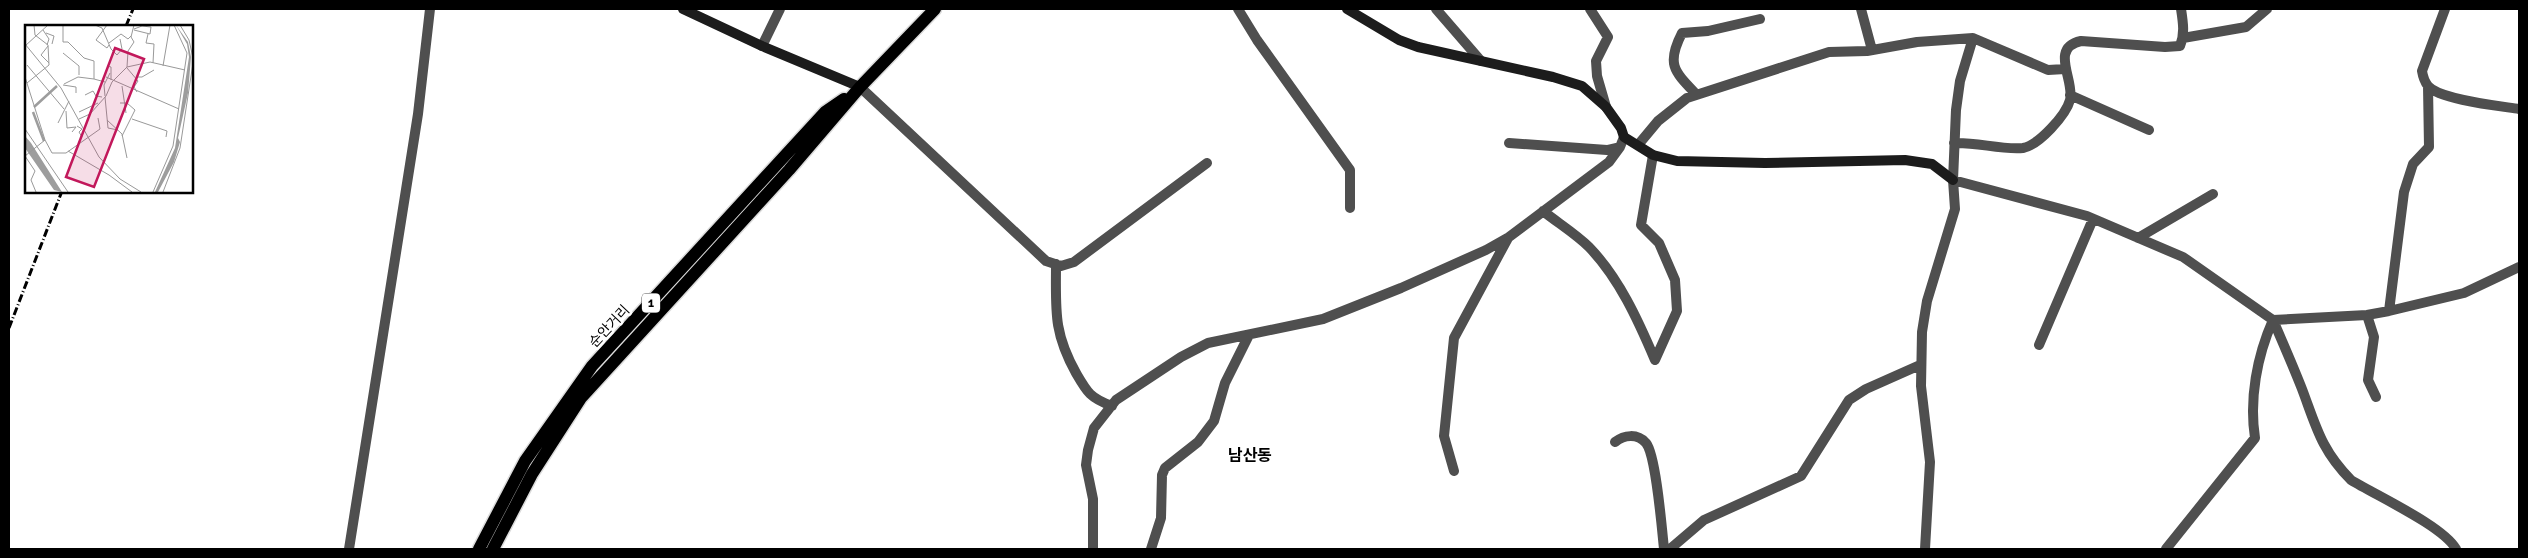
<svg xmlns="http://www.w3.org/2000/svg" width="2528" height="558" font-family="Signika,'Noto Sans KR',sans-serif">
<rect width="100%" height="100%" fill="#fff"/>
<g fill="none" stroke-linecap="round" stroke-linejoin="round">
<defs>
<path id="primary" d="M479 549 525 461 592 366 825 112 844 99
M493 549 532 474 581 398 789 170 860 87 935 9"/>
</defs>
<use href="#primary" stroke="#dbdbdb" stroke-width="15"/>
<path stroke="#4f4f4f" stroke-width="10" d="M1238 9 1257 40 1350 170V208
M1436 9 1481 61
M1590 9 1608 37 1596 61 1597 76 1606 107
M1861 9 1872 50
M2445 9 2422 71C2423 77 2424 81 2428 86 2440 100 2500 106 2519 109
M2183 38 2246 27 2267 9
M762 46 780 9
M860 87 1046 261 1061 266 1074 262 1207 163
M1696 94C1674 71 1666 64 1682 33L1708 31 1760 19
M2070 95 2149 130
M1509 143 1607 150 1620 147
M1954 143C1977 142 2001 150 2023 148 2039 145 2066 115 2070 100 2075 80 2049 48 2081 41L2165 47 2180 46C2185 34 2183 22 2181 9
M1638 145 1658 121 1687 98 1829 52 1867 51 1917 42 1973 38 2048 70 2065 69
M1653 155 1641 225 1659 243 1675 280 1677 311 1655 360
M1953 180 2087 216 2183 257 2273 320 2367 315 2389 311 2464 293 2519 267
M1543 211C1558 223 1576 234 1589 247 1619 278 1638 320 1655 360
M2138 238 2213 194
M1056 264C1056 310 1053 332 1076 373 1087 392 1090 398 1112 406
M2389 311 2404 192 2413 164 2429 147 2428 86
M2367 315 2374 337 2368 380 2376 397
M2273 320C2283 343 2293 366 2302 389 2316 426 2321 450 2351 480 2377 496 2443 526 2456 549
M2039 345 2093 219
M1615 442C1624 435 1637 433 1646 443 1656 455 1662 530 1664 549
M1454 471 1444 436 1454 338 1508 238
M349 549 418 114 430 9
M1093 549V499L1086 465 1088 450 1094 428 1116 400 1181 357 1208 343 1323 319 1401 288 1486 250 1509 237 1609 162 1620 147 1624 137
M1151 549 1161 518 1162 475 1165 468 1198 442 1214 421 1225 383 1249 335
M1670 549 1704 520 1801 476 1849 400 1866 389 1920 365
M1925 549 1930 462 1921 386 1922 332 1927 301 1955 209 1953 180 1956 110 1960 81 1973 38
M2166 549 2255 438C2249 399 2257 356 2273 320"/>
<path stroke="#1c1c1c" stroke-width="10" d="M683 9 762 46 860 87
M1347 9 1399 40 1418 47 1553 77 1582 86 1606 107 1621 128 1624 137 1653 155 1677 161 1765 163 1905 160 1932 164 1953 180"/>
<use href="#primary" stroke="#000" stroke-width="12"/>
<path stroke="#000" stroke-width="3" stroke-dasharray="8 2.5 1 2.5" stroke-linecap="butt" d="M126 26 133 9
M9 328 62 191"/>
</g>
<g text-anchor="middle" stroke-width="5" stroke-linejoin="round" paint-order="stroke">
<rect fill="#fff" stroke="#4c4c4c" stroke-width="1" x="642" y="293.5" width="18" height="19" rx="4"/>
<g font-size="12" font-weight="bold" fill="#000">
<text x="651" y="307">1</text>
</g>
<g font-size="14" fill="#000" stroke="#fff">
<text transform="translate(609 326) rotate(-47)" y="5">순안거리</text>
</g>
<g font-size="16" font-weight="bold" fill="#000" stroke="#fff">
<text x="1250" y="461">남산동</text>
</g>
</g>
<g transform="translate(25 25)">
<rect width="168" height="168" fill="#fff"/>
<path d="M151 0 163 17 166 32 163 68 153 113 155 117 149 137 133 167H130L150 123 164 32 162 19ZM0 111 6 118 37 167 29 165 0 123Z" fill="#9d9d9d"/>
<path fill="none" stroke="#9d9d9d" stroke-width="2.5" d="M9 82 32 61M8 87 19 116"/>
<path fill="none" stroke="#999" stroke-width="1" d="M44 0H38V17H43L59 33 69 36V54L80 57M70 0 77 3 86 24 92 30 97 24 95 14M82 0 71 15 82 23 84 20M155 0 164 15 168 33M109 4 117 1 126 2 125 9 109 5M18 5 24 14 22 20M21 8 29 11 27 19M123 9 121 18 129 19 128 38M84 18 96 9 103 14 106 11M0 19 36 63 74 132 95 154 116 167M0 21 23 0M23 21 16 30 24 38M38 28 54 41V50M2 40 39 84M82 41 86 42V55M138 41 145 0M102 42 125 37 160 45M102 43 113 56 109 62 112 67M0 52 20 115 0 131 10 146 6 155 11 167M81 52 154 84M111 52H117L129 45M2 58 24 40 23 20 10 10 9 0M39 59 53 52 69 54M38 60 51 62V68M97 61 101 88M60 70 68 66 71 71 77 72M80 71 79 60 85 48M80 72 83 103 93 105M95 78H102L110 85 97 111M41 86 42 103 51 102 47 107M54 87 73 78M54 94 65 89 81 71 87 57 102 42 103 26 109 17 106 12 109 0M107 94 142 106 141 112M82 95 97 109 102 133M33 98 44 76M52 101 57 104 54 107 57 112M0 104 43 167M20 115 27 128H41L75 104 73 93M43 126 84 150 107 167M128 167 148 121 162 28 149 0M138 167 155 123 168 38"/>
<path fill="#c2185b" fill-opacity="0.15" stroke="#c2185b" stroke-width="2.5" d="M90 23 119 34 69 162 41 152Z"/>
<rect width="168" height="168" fill="none" stroke="#000" stroke-width="2.5"/>
</g>
<rect width="2528" height="558" fill="none" stroke="#000000" stroke-width="20"/>
</svg>
